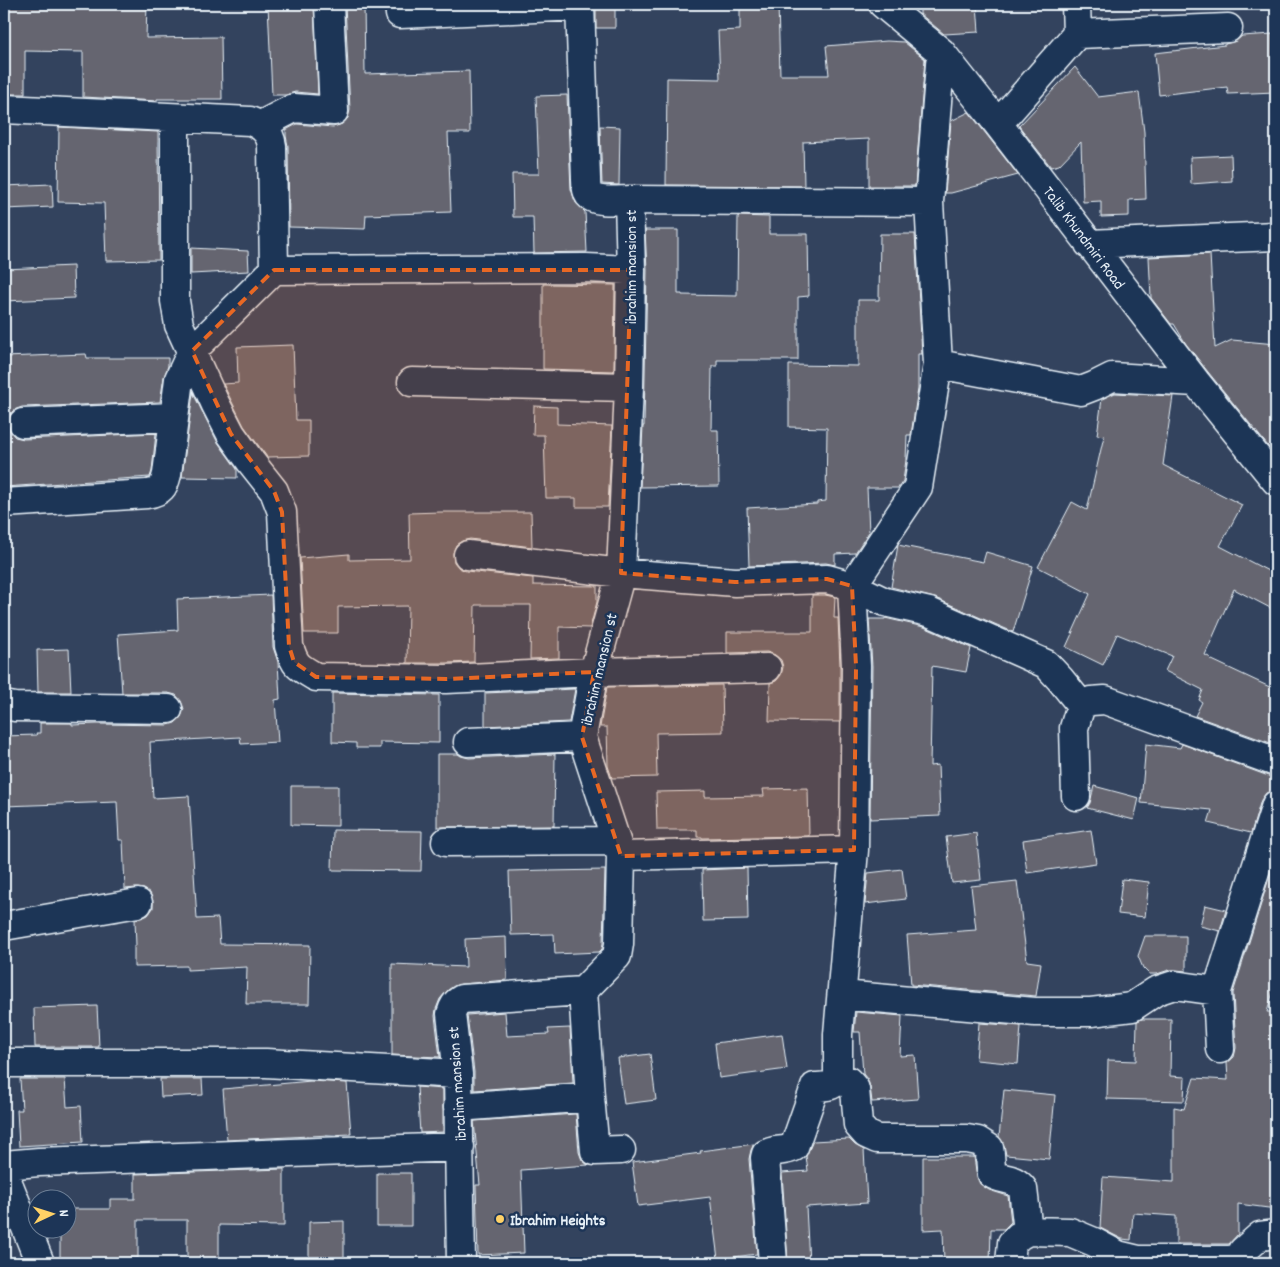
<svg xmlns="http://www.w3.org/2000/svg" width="1280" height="1267" font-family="Dekko,sans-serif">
<rect width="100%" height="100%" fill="#33435e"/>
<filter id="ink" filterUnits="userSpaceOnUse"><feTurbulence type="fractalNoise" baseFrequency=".02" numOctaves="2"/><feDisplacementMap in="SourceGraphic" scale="10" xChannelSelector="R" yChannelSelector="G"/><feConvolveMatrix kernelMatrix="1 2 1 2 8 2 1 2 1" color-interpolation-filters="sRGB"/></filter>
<g filter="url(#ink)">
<path fill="#65656f" stroke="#e8f1f8" d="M4 4H147L146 38 221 37 222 99H157V101L83 97V52L25 51V94H4Z
M268 4H314L318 94 295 92 286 95H272Z
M345 4H364L365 74 469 71 470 133H448L451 212 366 215 365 229 289 227 288 146 286 136V130L297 124 333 127 342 124 348 118 350 110Z
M596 4H615V28H596Z
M740 4H778L780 75H829L826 46 887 41 904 42 925 59 915 186H869V139L803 142 804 186 666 185 667 78 720 79 718 31 740 30Z
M920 4H977L979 32 944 34 920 14Z
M1273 34 1275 92 1228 94 1227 87 1159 95 1155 53 1225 45V44L1236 41 1242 36Z
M1075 67 1098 97 1139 92 1144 132 1146 199 1129 200V216L1101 217V201L1083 202 1081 142 1059 165 1051 167 1019 126Z
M567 95 571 189 576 203 585 212 587 252 534 253 533 217H513L512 174H539L536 96Z
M969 112 1018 175 951 193H945L951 121Z
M600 126 620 127 619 185 602 184Z
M59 127 158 132 159 260 106 261 104 203 58 202Z
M1231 155 1232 181 1191 184 1190 157Z
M52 184 53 207 4 209V186Z
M738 216 769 217V234H808L809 296 798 297V360H717V366H712L711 430H718L719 486 640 487 643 426H644L647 270 645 230H678V294H682V295L737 296Z
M880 234H915L922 354H918V389L911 435H907L906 460 903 481 898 488H867L869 532 855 553 835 554V565L826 563 749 566 747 508 817 504V502L826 501 827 428 789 427V365L858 366V300H879Z
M191 248 248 251 249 271 191 274Z
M1210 254 1215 348 1232 340 1276 344V456L1208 372 1186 344 1174 324H1171L1151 298 1149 257Z
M73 266 74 298 4 301V269Z
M543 284 615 285 614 371 543 369Z
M293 345 296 420H309V456L267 457 244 426 223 384 238 383 237 347Z
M86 354 87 358H168V366L164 377 160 402 22 407 14 410 9 415 7 423 10 431 15 437 24 439 156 433 152 471 150 477 4 487V357Z
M193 393 217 441 237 469V478L182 477Z
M1115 393 1173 396 1163 465 1242 505 1220 546 1276 575V611L1234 589 1205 655 1211 658 1210 659 1276 690V745L1195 716 1202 702 1199 700 1203 690 1165 671 1172 656 1117 634 1103 665 1066 647 1090 594 1038 567 1072 502 1087 510 1104 436 1097 435 1102 399Z
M534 406 557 407V424L612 426 608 507H576V498H546L544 435H533Z
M440 512H531L532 547 470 539 462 541 456 545 453 553 454 562 459 568 466 571 533 578V585L597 586V602L590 628 559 627V658L530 659 531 605H475L474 662 446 663H407L408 606 338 607V633H304L300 558 349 554V560L410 559 409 513Z
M898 545 983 562 986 552 1033 566 1013 632 935 598 891 587Z
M271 595 273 647 278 662 280 699 275 700 278 742 241 744 240 737 150 742 153 798 189 796 197 919 218 918 220 944 310 945 309 1004H246L247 967 187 970V966L134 967V946H136L135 919 141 918 148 915 153 908V901L150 893 144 889 136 888 125 889 123 840H119L117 802 4 806V736L37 735 36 733H40V723H72V725L98 724 168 725 175 723 181 717 184 709 181 701 176 695 168 693H122L118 634 178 630 177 599Z
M812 595H825L835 597 834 618H838L840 666V722L769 721 770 683 776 681 781 675 783 667 781 660 775 655 767 652 727 653V632H812Z
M885 618 924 627 971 648 966 672 932 666 930 766 938 765 940 816 870 819 872 666 869 619H885Z
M69 649 71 692H38L37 650Z
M722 685 723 732 656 733 657 777 612 778 608 766 607 727H600L607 687Z
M575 689 569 722 485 726V693Z
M332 693 439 695V743L380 742V748H356V743L332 742Z
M1146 744 1180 748 1182 744 1271 777H1276V790H1272L1266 793 1261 800 1251 833 1208 823 1212 810 1141 803Z
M437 754H458L461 756 469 758 555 754 554 826 437 827Z
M291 786H338V826L291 825Z
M1094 786 1139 798 1134 820 1087 808 1090 803Z
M808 788 809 836 702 838V837H697V830H657L656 792 705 791V797L764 796 763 789Z
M333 830 422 831 421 871 332 870Z
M1091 830 1096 863 1027 873 1023 840Z
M976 833 981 880 952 883 946 837Z
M1276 856V982L1267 1012H1276V1112H1275L1274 1164 1276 1165V1209L1238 1204V1234L1229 1244H1176V1216L1133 1213 1131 1240 1122 1239 1100 1228 1103 1177 1174 1182V1107L1184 1109 1194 1078 1228 1080 1227 1063 1234 1057 1236 1048 1233 993Z
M747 868 748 920 703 921 702 870Z
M902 869 906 899 865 904 868 873Z
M548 870V871L605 870 603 943 602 949 599 952 555 954 554 934 511 935 509 871Z
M1122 879 1149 882 1145 917 1118 914Z
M1017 881 1027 961 1041 963 1036 996 911 985 907 935 976 930 971 886Z
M1205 905 1226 910 1220 931 1200 926Z
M1145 936H1186V971L1176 970H1169L1157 974H1149L1143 968 1138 956Z
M506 937 507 980 461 984 454 986 448 990 440 999 436 1009 435 1016 440 1057 392 1055V964L466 967 465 939Z
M97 1006 99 1047H35L34 1008Z
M505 1012 507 1036 549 1034 548 1029 570 1028 573 1083 474 1090V1072L467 1015Z
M856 1012 902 1016 900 1056 915 1055 918 1099 872 1102 870 1087 867 1079 863 1074 860 1032H854Z
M1142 1019H1171L1170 1076 1185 1077 1184 1101 1107 1099 1108 1060 1136 1061 1137 1021Z
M979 1023 1021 1026 1018 1064 976 1060Z
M782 1034 787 1069 719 1078 715 1043Z
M650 1054 656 1100 624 1104 618 1058Z
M20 1079H65L67 1107 81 1106 83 1142 19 1146 17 1110H22Z
M160 1079H202L203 1095 161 1097Z
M311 1081 347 1083 351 1134 227 1140 223 1089Z
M417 1087 443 1089V1132L420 1133Z
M1004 1090 1055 1095 1049 1159 1006 1155 1004 1145 999 1137Z
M576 1114 579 1152 582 1160 588 1165 521 1170 524 1253 478 1255 476 1185H480L474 1121Z
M849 1139 855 1145 864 1150 867 1203 806 1207 809 1263H788L782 1173 808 1171 806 1156 813 1141Z
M754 1144 751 1150 749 1159 757 1254 718 1259 710 1197 638 1206 632 1162 701 1153 700 1151Z
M923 1157H974L977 1177 980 1184 989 1190 1008 1196 1011 1222 1004 1229H991L990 1263H944L943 1229 923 1230Z
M284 1169V1226L219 1225V1263H187V1220H138V1258H105V1263H60V1230H68V1209H110V1199H135V1174Z
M377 1173H411V1226H377Z
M344 1221V1263H309V1222Z"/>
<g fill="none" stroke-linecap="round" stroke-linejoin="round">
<defs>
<path id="minor" d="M399 4 400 14 580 6
M883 4 941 52 998 124 1196 382 1276 481
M1076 4 1077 34
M4 109 250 121C263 126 270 132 272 146L274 270
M175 118V301L179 325 215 403 231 434 251 462 274 491 282 512 289 646C295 666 298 667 316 677L446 679 594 672 767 668
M998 124 1077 34 1228 28
M261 125 294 108 334 111 329 4
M629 200 929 202
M1089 244 1276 236
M938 364 1081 391 1094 386 1112 377 1196 382
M412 382 629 387
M23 423 174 417
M4 503 147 494C161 492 164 487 167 474L179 379 192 351 274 270 586 268 631 270
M468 555 621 573 735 582 827 579 852 586 885 602 929 612 1046 664 1060 679 1081 705
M4 705 15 707 168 709
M468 742 582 737
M1076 796 1074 728 1081 705 1091 701 1105 700 1276 762
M446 842 616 841
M621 856 854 850
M4 926 138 903
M583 991 590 1097 595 1151 621 1150
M842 995 1035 1012H1091L1132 1007 1156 991 1174 985 1217 991
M1220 1049 1217 991 1276 805
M4 1063H266L458 1074
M836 1082 848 1081 855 1089 858 1125 866 1134 877 1139H967L978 1141 989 1148C991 1157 990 1165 992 1174 1003 1181 1013 1176 1023 1189L1028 1231
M458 1107 590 1097
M4 1165 39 1162 460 1147
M4 1173 40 1263
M461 1263 458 1074 451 1014C453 1007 455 1003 462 999L583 991 617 956 619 944 621 856 582 737 594 672 621 573 629 387 631 270 629 200C620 200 595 203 589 195 586 191 586 184 586 179L580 4
M773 1263 765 1158 766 1154C774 1149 785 1152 794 1147L815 1087C825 1086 835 1088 838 1076V1034L854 850 856 666 852 586 918 487 938 364 929 202 941 52
M1010 1263 1012 1243 1019 1236 1028 1231 1070 1232 1094 1242 1118 1255 1139 1260H1229L1240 1258 1243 1251 1260 1236 1276 1234"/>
</defs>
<use href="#minor" stroke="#e8f1f8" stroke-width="31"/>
<use href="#minor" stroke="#1d3557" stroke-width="28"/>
</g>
</g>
<path fill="#e86824" fill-opacity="0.2" stroke="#e86824" stroke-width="4" stroke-dasharray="10 6" stroke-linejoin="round" d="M274 270H631L621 573 735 582 827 579 852 586 856 666 854 850 621 856 582 737 594 672 446 679 316 677 294 662 289 646 282 512 274 491 231 434 192 351Z"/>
<circle fill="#ffd166" stroke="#1d3557" stroke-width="2" cx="500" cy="1219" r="5"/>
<g text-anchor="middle" stroke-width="5" stroke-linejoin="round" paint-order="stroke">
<g font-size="16" fill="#e8f1f8" stroke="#1d3557">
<text transform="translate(1085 237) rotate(53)" y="6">Talib Khundmiri Road</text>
<text transform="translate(630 267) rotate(-90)" y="6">ibrahim mansion st</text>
<text transform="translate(598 669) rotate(-77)" y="6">ibrahim mansion st</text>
<text transform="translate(456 1084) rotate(-94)" y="6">ibrahim mansion st</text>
</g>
<g font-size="16" font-weight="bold" fill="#e8f1f8" stroke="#1d3557" text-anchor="start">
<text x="510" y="1225">Ibrahim Heights</text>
</g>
</g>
<rect width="1280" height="1267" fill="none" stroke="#1d3557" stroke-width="20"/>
<rect x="10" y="10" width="1260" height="1247" fill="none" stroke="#e8f1f8" stroke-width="2" filter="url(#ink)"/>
<g transform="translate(52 1214) rotate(86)"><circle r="24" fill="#1d3557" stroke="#6e8097"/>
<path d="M0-4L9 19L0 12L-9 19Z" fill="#ffd166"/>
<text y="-8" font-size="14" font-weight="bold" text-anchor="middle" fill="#e8f1f8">N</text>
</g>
</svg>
